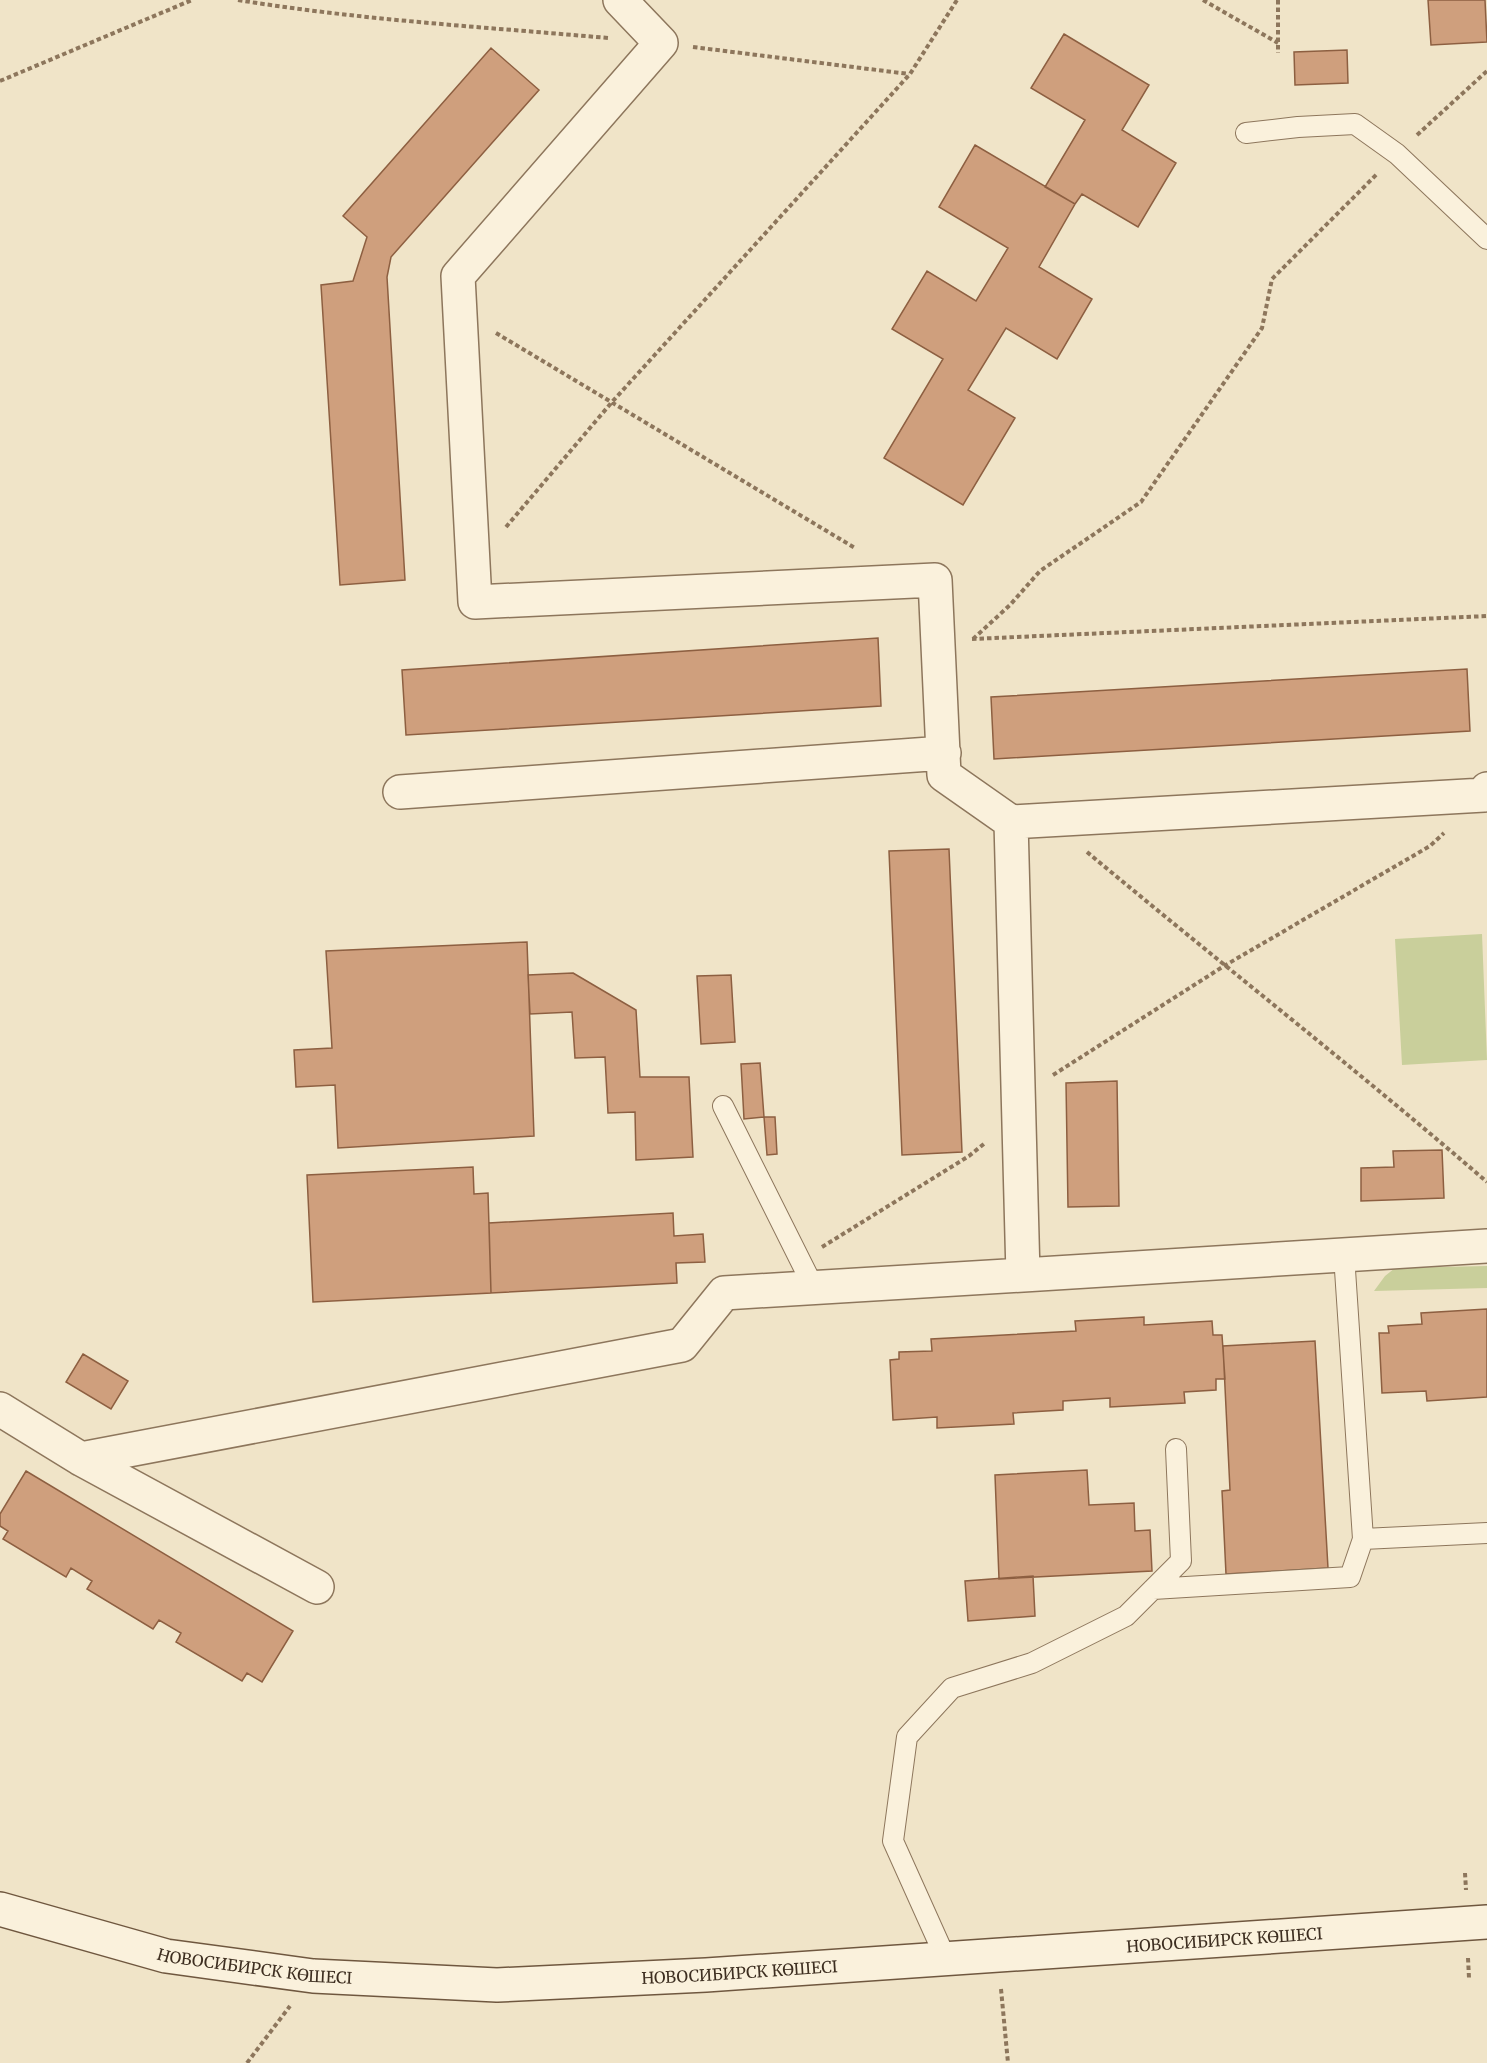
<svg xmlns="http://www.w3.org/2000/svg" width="1487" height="2063" font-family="Merriweather,serif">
<rect width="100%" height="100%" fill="#f0e4c8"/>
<path fill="#c9cf9b" d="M1482 934 1487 1060 1402 1065 1395 939Z
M1487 1266V1288L1374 1291 1385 1276 1395 1268Z"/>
<path fill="#cf9f7d" stroke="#8d5f41" stroke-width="1.5" d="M1428 0H1485L1487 42 1431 45Z
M1064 34 1149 85 1122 130 1176 163 1138 227 1082 194 1075 204 1045 187 1085 120 1031 88Z
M491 48 539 90 391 257 387 277 405 580 340 585 321 285 353 281 367 237 343 216Z
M1347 50 1348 83 1295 85 1294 52Z
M975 145 1075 204 1039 267 1092 299 1057 359 1006 328 968 390 1015 418 963 505 884 458 943 359 892 329 927 271 976 301 1008 248 939 207Z
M878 638 881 706 406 735 402 670Z
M1467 669 1470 731 994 759 991 697Z
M949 849 962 1152 902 1155 889 851Z
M527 942 534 1136 338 1148 335 1085 296 1087 294 1050 332 1048 326 951Z
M573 973 636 1010 640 1077H689L693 1157 636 1160 635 1112 608 1113 605 1057 575 1058 572 1012 530 1014 528 975Z
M731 975 735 1042 701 1044 697 976Z
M760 1063 764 1117 744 1119 741 1064Z
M1117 1081 1119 1206 1068 1207 1066 1083Z
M764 1117H775L777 1154 767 1155Z
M1442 1150 1444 1198 1361 1201V1168L1394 1167 1393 1151Z
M473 1167 474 1194 488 1193 491 1293 313 1302 307 1175Z
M673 1213 674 1236 703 1234 705 1262 676 1263 677 1283 491 1293 489 1223Z
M1487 1309V1397L1427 1401 1426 1391 1382 1393 1379 1333H1389L1388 1326 1422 1324 1421 1313Z
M1144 1317V1325L1212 1321 1213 1335H1222L1225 1379H1216V1390L1184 1392 1185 1403 1110 1407V1398L1063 1401V1410L1013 1413 1014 1424 937 1428V1417L893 1420 890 1360 899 1359V1352L932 1351 931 1339 1076 1331 1075 1321Z
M1315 1341 1328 1568 1226 1574 1222 1491 1230 1490 1223 1346Z
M83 1354 128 1381 111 1409 66 1382Z
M1087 1470 1089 1505 1134 1503 1135 1531 1150 1530 1152 1571 999 1579 995 1475Z
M26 1471 293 1631 262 1682 247 1673 242 1681 176 1642 181 1633 159 1620 153 1629 87 1589 92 1581 71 1568 66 1577 3 1539 8 1531 0 1526V1514Z
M1033 1576 1035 1616 968 1621 965 1581Z"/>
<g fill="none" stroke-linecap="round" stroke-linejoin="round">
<defs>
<path id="service" d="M1246 133 1298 127 1355 124 1397 154 1487 239
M723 1106 814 1288
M1344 1255 1363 1539 1487 1533
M1153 1589 1350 1577 1363 1539
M946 1959 893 1841 907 1737 952 1688 1032 1663 1126 1616 1181 1561 1176 1449"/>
<path id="minor" d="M620 0 661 43 458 276 475 602 935 580 944 775 1011 822 1023 1275 1487 1246
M400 792 944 753
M1011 822 1484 795 1487 789
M0 1409 81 1459 317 1587
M81 1459 682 1345 724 1293 1023 1275"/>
<g id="secondary">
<path id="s1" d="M0 1909 166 1956 313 1976 497 1985 706 1975 1487 1922"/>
</g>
</defs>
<use href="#service" stroke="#8d765c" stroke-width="22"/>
<use href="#minor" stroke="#8d765c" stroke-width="36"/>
<use href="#secondary" stroke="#6f573f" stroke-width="36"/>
<path stroke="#8d765c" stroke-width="4" stroke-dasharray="4.5 3" stroke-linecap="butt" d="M238 0C360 20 485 27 608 38
M1203 0 1278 43
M1278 0V53
M693 47 909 74
M0 81 192 0
M1417 135 1487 71
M496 333 855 548
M506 527 612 402 910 74 957 0
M972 639 1487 616
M973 639 1010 605 1040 571 1141 502 1262 328 1272 279 1377 174
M1087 852C1220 963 1356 1069 1487 1182
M1053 1075 1224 966 1430 846 1444 833
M822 1247 969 1156 985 1143
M1465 1873 1466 1890
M1468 1958 1469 1978
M1001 1989 1008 2063
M247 2063 290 2006"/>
<use href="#service" stroke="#faf1dc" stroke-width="20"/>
<use href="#minor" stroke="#faf1dc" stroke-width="33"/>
<use href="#secondary" stroke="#faf1dc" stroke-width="33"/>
</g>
<g text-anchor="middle" stroke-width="4.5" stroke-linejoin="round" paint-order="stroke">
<g font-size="16" fill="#3d2e20" stroke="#f7eed8">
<text dy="6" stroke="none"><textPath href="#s1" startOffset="1234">НОВОСИБИРСК КӨШЕСІ</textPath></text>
<text dy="6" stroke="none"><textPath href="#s1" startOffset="262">НОВОСИБИРСК КӨШЕСІ</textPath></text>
<text dy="6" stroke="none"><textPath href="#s1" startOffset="748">НОВОСИБИРСК КӨШЕСІ</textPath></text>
</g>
</g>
</svg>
